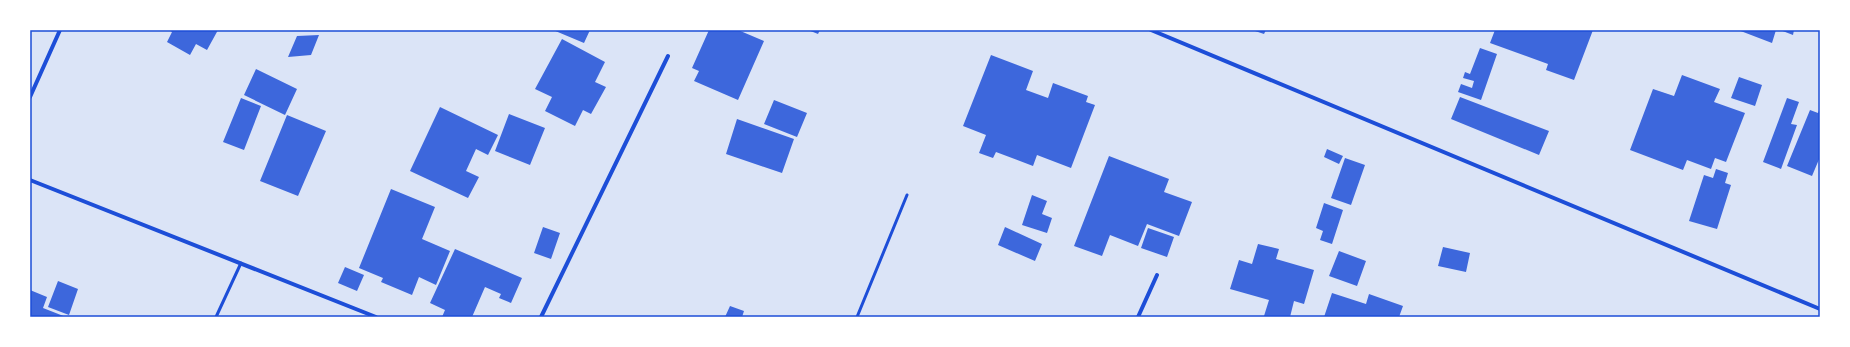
<svg xmlns="http://www.w3.org/2000/svg" width="1850" height="347" font-family="Manrope,sans-serif">
<rect width="100%" height="100%" fill="#f2f2f2"/>
<path fill="#dbe4f7" d="M30 30H1820V317H30Z"/>
<path fill="#3d67dc" d="M169 30H218L207 50 196 44 190 55 167 42 172 32Z
M553 30H590L584 43Z
M709 30H738L764 41 738 100 694 81 699 71 692 68Z
M808 30H820L818 34Z
M1252 30H1266L1264 34Z
M1495 30H1593L1574 80 1546 70 1548 64 1490 43Z
M1738 30H1776L1772 43Z
M1780 30H1794L1793 35Z
M319 35 311 55 288 57 297 36Z
M562 39 605 62 595 82 606 87 591 114 583 110 575 126 545 111 552 97 535 89Z
M1480 48 1497 54 1481 100 1458 92 1461 84 1472 88 1474 81 1463 78 1465 72 1470 74Z
M991 55 1033 71 1026 90 1048 98 1053 83 1088 96 1086 102 1095 105 1071 168 1037 155 1033 166 996 152 993 158 979 153 986 135 963 126Z
M256 69 297 89 285 115 244 95Z
M1682 75 1720 89 1714 102 1745 113 1726 162 1715 158 1711 169 1687 160 1683 170 1630 150 1653 89 1674 96Z
M1739 77 1762 85 1755 106 1731 98Z
M1460 97 1549 131 1539 155 1451 119Z
M241 98 261 106 244 150 223 142Z
M1787 98 1799 102 1791 124 1797 125 1781 169 1763 162Z
M774 100 807 113 797 137 764 124Z
M440 107 498 135 488 155 476 149 466 171 479 177 468 198 410 171Z
M1820 108V157L1812 176 1787 166 1810 110 1818 113Z
M509 114 545 128 530 165 495 151Z
M287 115 326 131 298 196 260 181Z
M737 119 794 139 782 173 726 154Z
M1327 149 1343 156 1339 164 1324 157Z
M1109 156 1169 179 1164 192 1192 202 1179 236 1147 224 1138 246 1110 235 1102 256 1074 246Z
M1345 158 1365 165 1351 205 1331 198Z
M1716 169 1728 173 1725 183 1731 185 1717 229 1689 221 1704 175 1713 178Z
M391 189 435 207 422 239 450 251 436 285 419 277 412 295 381 282 383 278 359 268Z
M1032 195 1047 201 1042 214 1052 218 1047 233 1022 225Z
M1324 203 1343 210 1332 244 1320 240 1323 231 1316 228Z
M543 227 560 233 551 259 534 253Z
M1005 227 1042 244 1035 261 998 245Z
M1148 228 1174 237 1167 257 1141 248Z
M1258 244 1279 249 1276 259 1314 270 1304 304 1294 301 1290 317 1264 316 1269 300 1230 289 1239 260 1252 264Z
M1443 247 1470 253 1466 272 1438 266Z
M455 249 522 278 511 303 499 298 501 294 485 287 472 317H442L445 310 430 303Z
M1339 251 1366 261 1357 286 1329 276Z
M345 267 364 275 357 291 338 283Z
M58 281 78 289 69 315 48 307Z
M30 290 47 297 43 308 66 317H30Z
M1332 293 1366 304 1369 294 1403 306 1399 317H1324Z
M730 306 744 311 742 317H725Z"/>
<g fill="none" stroke-linecap="round" stroke-linejoin="round">
<path stroke="#1d4ed8" stroke-width="3" d="M216 317 241 263
M857 317 907 195"/>
<path stroke="#1d4ed8" stroke-width="4" d="M1151 30 1820 309
M30 97 60 30
M30 180 376 317
M541 317 668 56
M1138 317 1157 275"/>
</g>
<rect width="1850" height="347" fill="none" stroke="#ffffff" stroke-width="62"/>
<rect x="31" y="31" width="1788" height="285" fill="none" stroke="#1d4ed8" stroke-width="1.5"/>
</svg>
